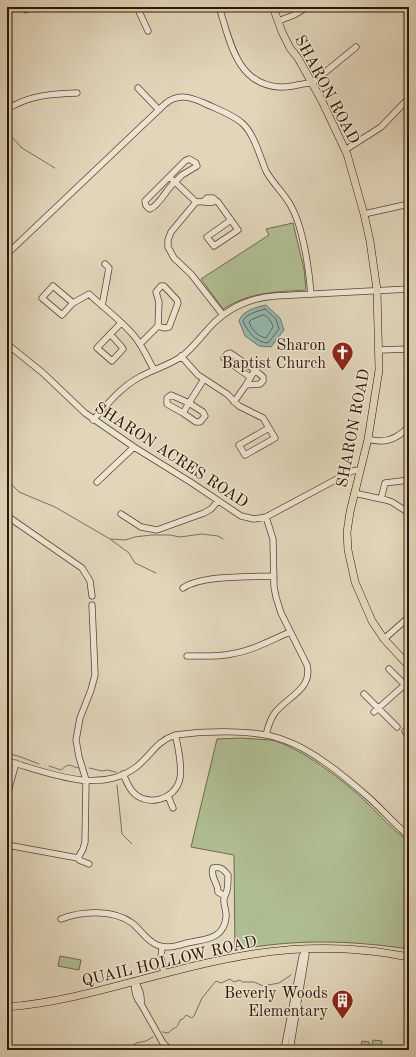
<svg xmlns="http://www.w3.org/2000/svg" width="416" height="1057" font-family="'Old Standard TT',serif">
<rect width="100%" height="100%" fill="#e1d6ba"/>
<filter id="stains"><feTurbulence type="fractalNoise" baseFrequency=".005" numOctaves="4"/><feColorMatrix values="0 0 0 0 .2 0 0 0 0 .09 0 0 0 0 .02 0 0 0 .5 -.17"/></filter>
<radialGradient id="worn" r=".72"><stop offset=".6" stop-color="#630" stop-opacity="0"/><stop offset="1" stop-color="#630" stop-opacity=".3"/></radialGradient>
<path fill="#afbe92" stroke="#6e6a4b" d="M293 223 304 269 306 290C274 292 251 292 223 309L201 279 269 235 266 229Z
M241 738C251 739 261 739 271 740 299 746 346 782 366 802 380 815 393 831 409 841V949C347 940 296 939 235 950L234 855 191 847 217 739Z
M60 956 81 960 79 970 58 966Z
M373 1040 382 1041 381 1050H371Z
M362 1041 369 1042 370 1047 368 1050H360Z"/>
<path fill="#94b9af" stroke="#6b776b" d="M266 305 280 318 284 330 271 347 259 346 245 336 239 321C242 311 256 307 266 305Z"/>
<g fill="none" stroke-linecap="round" stroke-linejoin="round">
<path stroke="#60675a" stroke-width="1" d="M265 309 276 319 279 329 268 343C255 342 248 332 243 321 246 314 258 311 265 309Z
M263 315C268 316 272 322 273 327L266 338C257 336 252 330 249 322L251 320Z"/>
<path stroke="#6b776b" stroke-width="1" d="M7 132 22 148 55 168
M7 480 19 492 55 507 110 539 129 553 135 563 156 573
M111 539 125 540 135 537 151 535H170L180 537 202 534 218 536 223 539
M7 753 21 757 39 764
M49 766 61 770C70 762 69 766 79 768
M89 768 102 771 107 770 116 772
M117 785 122 834 132 844
M163 1032 168 1033C176 1025 176 1031 180 1020L183 1019 186 1015 192 1018 194 1016 202 998 216 981 221 983 230 979 234 982 240 980 242 982H254L263 986 279 983 291 975
M128 1050 136 1043 146 1041 153 1037"/>
<defs>
<path id="minor" d="M137 7 148 31
M219 7C230 40 236 84 279 87 291 88 301 83 312 83L356 47
M26 10 27 7
M278 21 294 15 307 7
M138 88 159 110
M7 109C31 95 50 94 77 93
M345 150 381 127 407 100
M169 177 145 201C145 205 146 207 150 209 160 205 166 189 175 182L169 177 185 161 189 159 196 163 197 166 182 175 175 182 196 202C203 201 207 203 213 202L215 200 213 198H207L204 201
M215 200 218 202 238 230 214 246 207 237 231 220
M196 202 171 232 168 240V247L174 258 191 274 223 315
M364 214 409 204
M7 254 165 104C178 93 190 97 204 103 216 109 232 114 242 123 254 133 260 157 266 171 273 184 284 193 291 206 303 227 309 269 311 294
M73 303 53 286 42 298 62 315 73 303 89 294C104 308 122 321 135 337 143 347 148 359 154 370
M102 306 109 268 105 264
M110 334 121 346 123 349 112 361 97 348 121 323
M7 344 43 373 85 413 134 447 192 483 241 516 254 519 266 517 352 471 360 470
M140 344 158 326 159 302 156 292 161 286H164L177 300 178 303 169 327 164 328 158 326
M379 350 409 349
M181 356 198 375 227 394 239 406 263 418 275 438 245 455 239 445 269 428
M250 377 226 360 224 358 227 354 230 353 255 370
M234 402 246 385 260 384 263 381V377L255 370 246 385
M183 413 196 422H200L205 416 203 412 189 403 183 413 167 404V398L171 395 189 403 204 379
M93 420C107 405 120 388 138 378 152 370 167 366 181 357 192 349 200 338 209 328 226 309 249 298 275 296L409 289
M368 439C384 444 398 439 409 426
M97 482 134 447
M354 493 386 500 392 502 409 513
M381 499 385 483 409 480
M121 514 141 527 157 530 204 513 211 509 218 501
M7 516 82 568 90 581 92 596
M266 517 273 539 274 587 276 597 281 613 307 665C313 690 286 697 274 714 270 720 268 727 266 735
M183 588C202 575 250 577 274 576
M384 639 409 617
M187 656C202 656 217 657 231 654 252 651 271 640 290 632
M389 669 409 689
M364 694 397 727
M374 712 409 681
M405 731 409 738
M7 761C47 772 97 795 135 768 151 756 155 742 175 735 205 731 256 729 284 740 313 750 344 776 367 796 382 809 394 824 409 836
M123 774C126 780 128 786 132 791 146 808 176 800 180 778 182 768 178 744 175 735
M7 795 16 763
M168 796 173 808
M7 845 78 858 79 860 89 864
M78 858 83 849 85 842 86 780 79 757 76 740 80 718 91 690 95 675 92 605
M61 919C81 911 113 909 132 923 141 930 146 940 157 945 168 949 176 946 187 943 204 939 224 940 226 917 227 911 223 905 224 899 224 896 227 893 227 890 228 886 228 880 228 875 224 870 221 866 213 868 210 878 218 882 218 892L225 896
M162 947 161 959 164 973
M134 981C135 990 135 998 141 1004L163 1043 170 1050
M135 982C140 989 142 995 141 1004
M284 1050 302 957 306 949
M290 1050 306 954"/>
<path id="major" d="M273 7 282 32 290 48 298 58 322 101 347 154 364 214 370 241 377 290 379 370 368 439 350 512 347 532 348 550 355 582 372 621 384 639 409 666
M7 1007C82 1001 153 973 226 959 273 949 322 946 370 951 383 952 396 955 409 957"/>
</defs>
<use href="#minor" stroke="#5a4532" stroke-width="7"/>
<use href="#major" stroke="#2d1504" stroke-width="8"/>
<use href="#minor" stroke="#ece4d2" stroke-width="5.5"/>
<use href="#major" stroke="#e1d6ba" stroke-width="7"/>
</g>
<defs>
<symbol id="church-pin" viewBox="-11 -11 22 30"><path d="M0 17L-7.5 6A9.5 9.5 0 1 1 7.5 6Z" fill="#8f2418" stroke="#ece4d2"/><path d="M-1.2-6h2.4v3.5h3.3v2.4h-3.3V6h-2.4V-.1h-3.3v-2.4h3.3Z" fill="#fff"/></symbol>
<symbol id="building-pin" viewBox="-11 -11 22 30"><path d="M0 17L-7.5 6A9.5 9.5 0 1 1 7.5 6Z" fill="#8f2418" stroke="#ece4d2"/><path d="M-4-6H4V6H1V3H-1V6H-4ZM-2.5-4.3h1.7v1.8h-1.7ZM.8-4.3h1.7v1.8H.8ZM-2.5-1h1.7V.8h-1.7ZM.8-1h1.7V.8H.8Z" fill="#fff"/></symbol>
</defs>
<g fill-rule="evenodd">
<use href="#church-pin" x="330" y="340" width="25" height="34"/>
<use href="#building-pin" x="330" y="988" width="25" height="34"/>
</g>
<g text-anchor="middle" stroke-width="3" stroke-linejoin="round" paint-order="stroke">
<g font-size="16" fill="#2d1504" stroke="#ece4d2">
<text transform="translate(328 89) rotate(62)" y="6">SHARON ROAD</text>
<text transform="translate(352 428) rotate(-79)" y="6">SHARON ROAD</text>
<text transform="translate(172 454) rotate(33)" y="6">SHARON ACRES ROAD</text>
<text transform="translate(169 960) rotate(-13)" y="6">QUAIL HOLLOW ROAD</text>
</g>
<g font-size="16" fill="#2d1504" stroke="#ece4d2" text-anchor="end">
<text x="326" y="350">Sharon<tspan x="326" dy="18">Baptist Church</tspan></text>
<text x="328" y="998">Beverly Woods<tspan x="328" dy="18">Elementary</tspan></text>
</g>
</g>
<rect width="416" height="1057" fill="none" stroke="#e1d6ba" stroke-width="24"/>
<rect x="8" y="8" width="400" height="1041" fill="none" stroke="#2d1504" stroke-width="2"/>
<rect x="12" y="12" width="392" height="1033" fill="none" stroke="#2d1504"/>
<rect width="100%" height="100%" filter="url(#stains)"/>
<rect width="100%" height="100%" fill="url(#worn)"/>
</svg>
